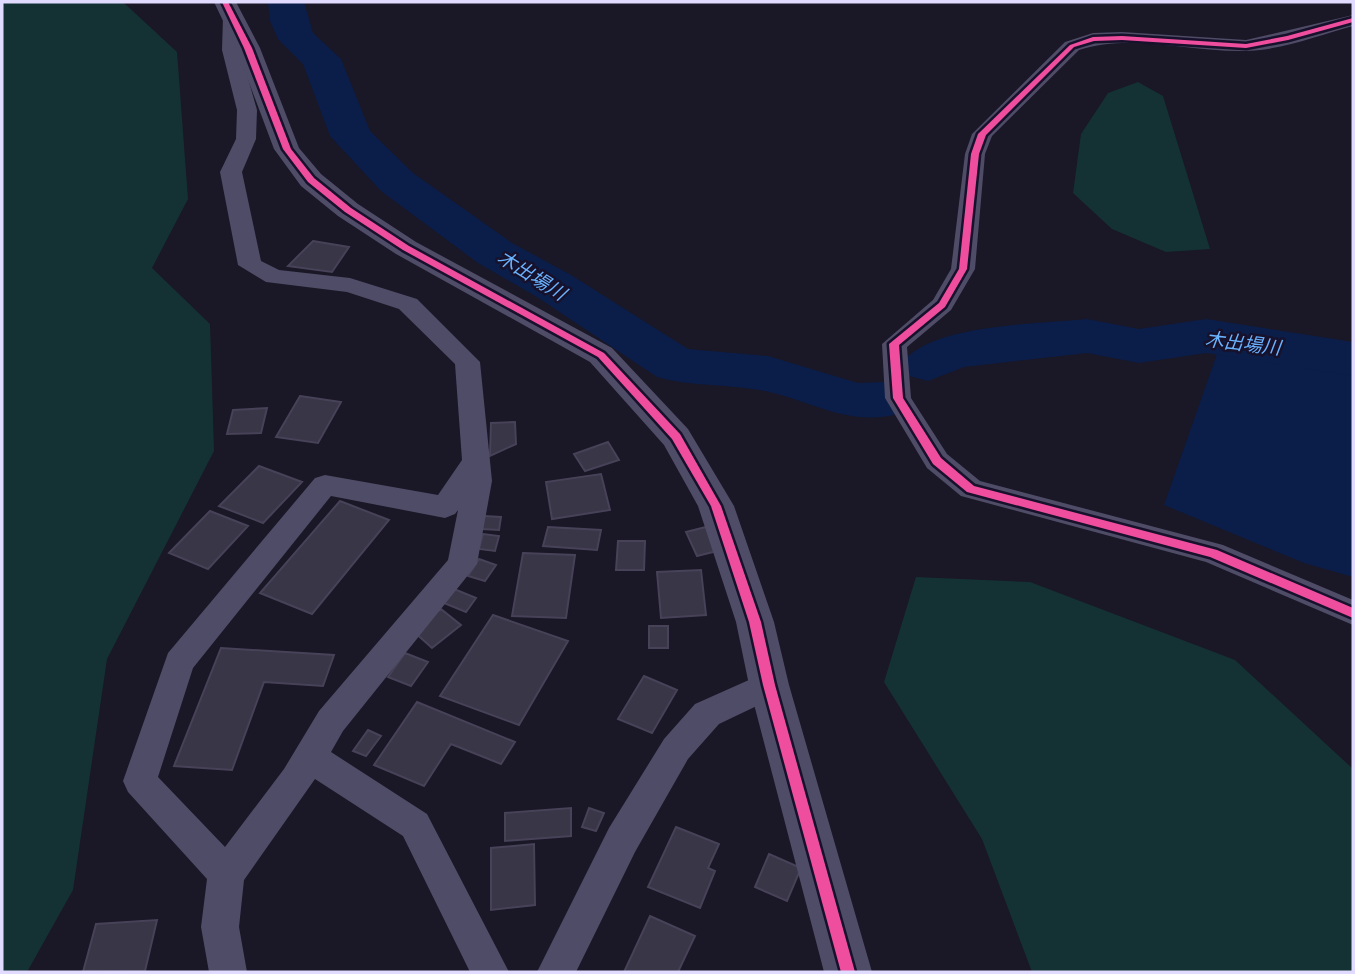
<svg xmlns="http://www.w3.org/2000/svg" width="1355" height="974" font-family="'DejaVu Sans','Noto Sans JP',sans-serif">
<rect width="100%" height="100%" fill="#1a1726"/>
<path fill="#143234" d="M2 2H123L177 52 188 199 152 268 210 324 214 451 107 659 73 890 27 972H2Z
M1138 82 1163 96 1210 249 1166 252 1112 229 1073 193 1081 134 1108 93Z
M916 577 1030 582 1235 660 1353 769V972H1032L982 839 884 682Z"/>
<path fill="#0b1e49" d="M1217 354 1353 375V577L1304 563 1164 505Z"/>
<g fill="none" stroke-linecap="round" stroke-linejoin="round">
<path fill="#0b1e49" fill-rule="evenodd" d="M268 2H304L313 33 341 59 370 131 413 173 512 243 571 275 688 349 768 356 858 383 883 382 902 387 910 400 902 413C849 428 816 402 765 391 730 384 693 387 657 377L537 297 478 263 381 191 330 136 303 64 278 39 270 21Z
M1087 319 1139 329 1206 319 1353 342V376L1206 353 1139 363 1087 353 964 367 928 381 909 376 902 364C927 324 1041 324 1087 319Z"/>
</g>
<path fill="#393647" stroke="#474258" stroke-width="2" d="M313 241 349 247 332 272 288 266Z
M300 396 341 402 318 443 276 437Z
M267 408 261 433 227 434 233 410Z
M515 422 516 444 490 456 491 423Z
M608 442 619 460 585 471 574 454Z
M259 466 302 482 263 523 219 506Z
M601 474 610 510 552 519 546 482Z
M340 501 389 520 312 614 260 593Z
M210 511 248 526 208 569 169 553Z
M484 516 501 517 499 530 482 529Z
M548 527 601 530 597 550 543 546Z
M706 527 717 551 697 556 686 532Z
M483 534 499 536 495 551 479 549Z
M618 541H645L644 570H616Z
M523 553 575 555 566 618 512 616Z
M479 559 496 565 485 581 468 576Z
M701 570 706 615 661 618 657 572Z
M454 589 476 598 466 612 444 603Z
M441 609 461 625 432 648 412 630Z
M493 615 568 641 519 725 440 696Z
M649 626H668V648H649Z
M221 648 334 655 323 686 264 682 232 770 174 766Z
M405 653 428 662 411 686 388 677Z
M644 676 677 690 652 733 618 719Z
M417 702 515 742 501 764 451 744 424 786 374 765Z
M368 730 381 736 366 756 353 751Z
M571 808V836L505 841V813Z
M589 808 604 813 596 831 582 827Z
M676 827 719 844 708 868 715 871 700 908 648 887Z
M534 844 535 905 491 910V848Z
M769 854 801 868 787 901 755 887Z
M650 916 695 936 678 972H624Z
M157 920 145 971 83 972 96 924Z"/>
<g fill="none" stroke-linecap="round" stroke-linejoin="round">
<path fill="#4f4c67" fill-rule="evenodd" d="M232 12 241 17 240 50 257 110 256 139 242 172 261 261 279 270 350 278 417 299 480 362 492 481 477 564 343 731 331 752 427 814 509 972H470L403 836 315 779 244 880 239 927 247 972H209L201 927 207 879 128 792 123 781 168 653 315 478 325 475 438 495 462 460 455 364 399 309 347 292 266 282 238 265 220 172 236 139 237 110 222 50 223 17ZM331 496 445 518 455 514 458 510 448 560 319 711 284 769 225 847 158 777 193 668Z
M1353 15V26C1319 35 1280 51 1244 51 1190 52 1130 33 1079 50L992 136 985 154 975 269 951 310 907 347 911 398 947 454 980 481 1223 545 1353 600V625L1206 562 961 496 927 468 885 398 882 344 933 300 951 269 965 154 972 134 1065 42 1093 33 1122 32 1246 40Z
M769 671 780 675 785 685 780 695 719 724 688 759 635 852 576 972H537L609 828 664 739 695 704Z"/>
<path fill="#4f4c67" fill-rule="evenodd" d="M214 2H236L260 48 299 148 321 174 358 204 416 242 612 348 688 429 734 506 774 622 789 685 872 972H824L749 685 736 622 698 506 664 445 590 362 396 254 338 216 301 186 274 149 236 48Z"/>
<defs>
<path id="cycleway" d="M222 2H228L252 48 291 149 314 178 351 208 409 246 604 353 680 434 721 506 761 622 775 685 855 972H841L763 685 749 622 711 506 672 439 598 357 403 250 345 212 308 182 283 149 244 48Z
M1353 18V22L1288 40 1246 48 1122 40 1094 41 1074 47 986 135 979 154 967 269 945 307 899 345 903 398 941 458 974 486 1217 550 1353 608V618L1210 557 967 492 933 464 893 398 889 344 939 303 959 269 971 154 978 134 1070 45 1093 37 1122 36 1246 44 1287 36Z"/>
</defs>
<use href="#cycleway" stroke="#17112c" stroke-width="5"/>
<use href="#cycleway" fill="#ef4d9e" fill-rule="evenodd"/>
</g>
<g text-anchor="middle" stroke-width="5" stroke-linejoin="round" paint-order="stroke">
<g font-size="19" font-style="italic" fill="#6ab3ff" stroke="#17112c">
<text transform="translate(532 275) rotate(32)" y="7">木出場川</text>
<text transform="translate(1243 343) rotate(7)" y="7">木出場川</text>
</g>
</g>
<rect width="1355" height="974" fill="none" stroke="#e1dcff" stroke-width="7"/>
</svg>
